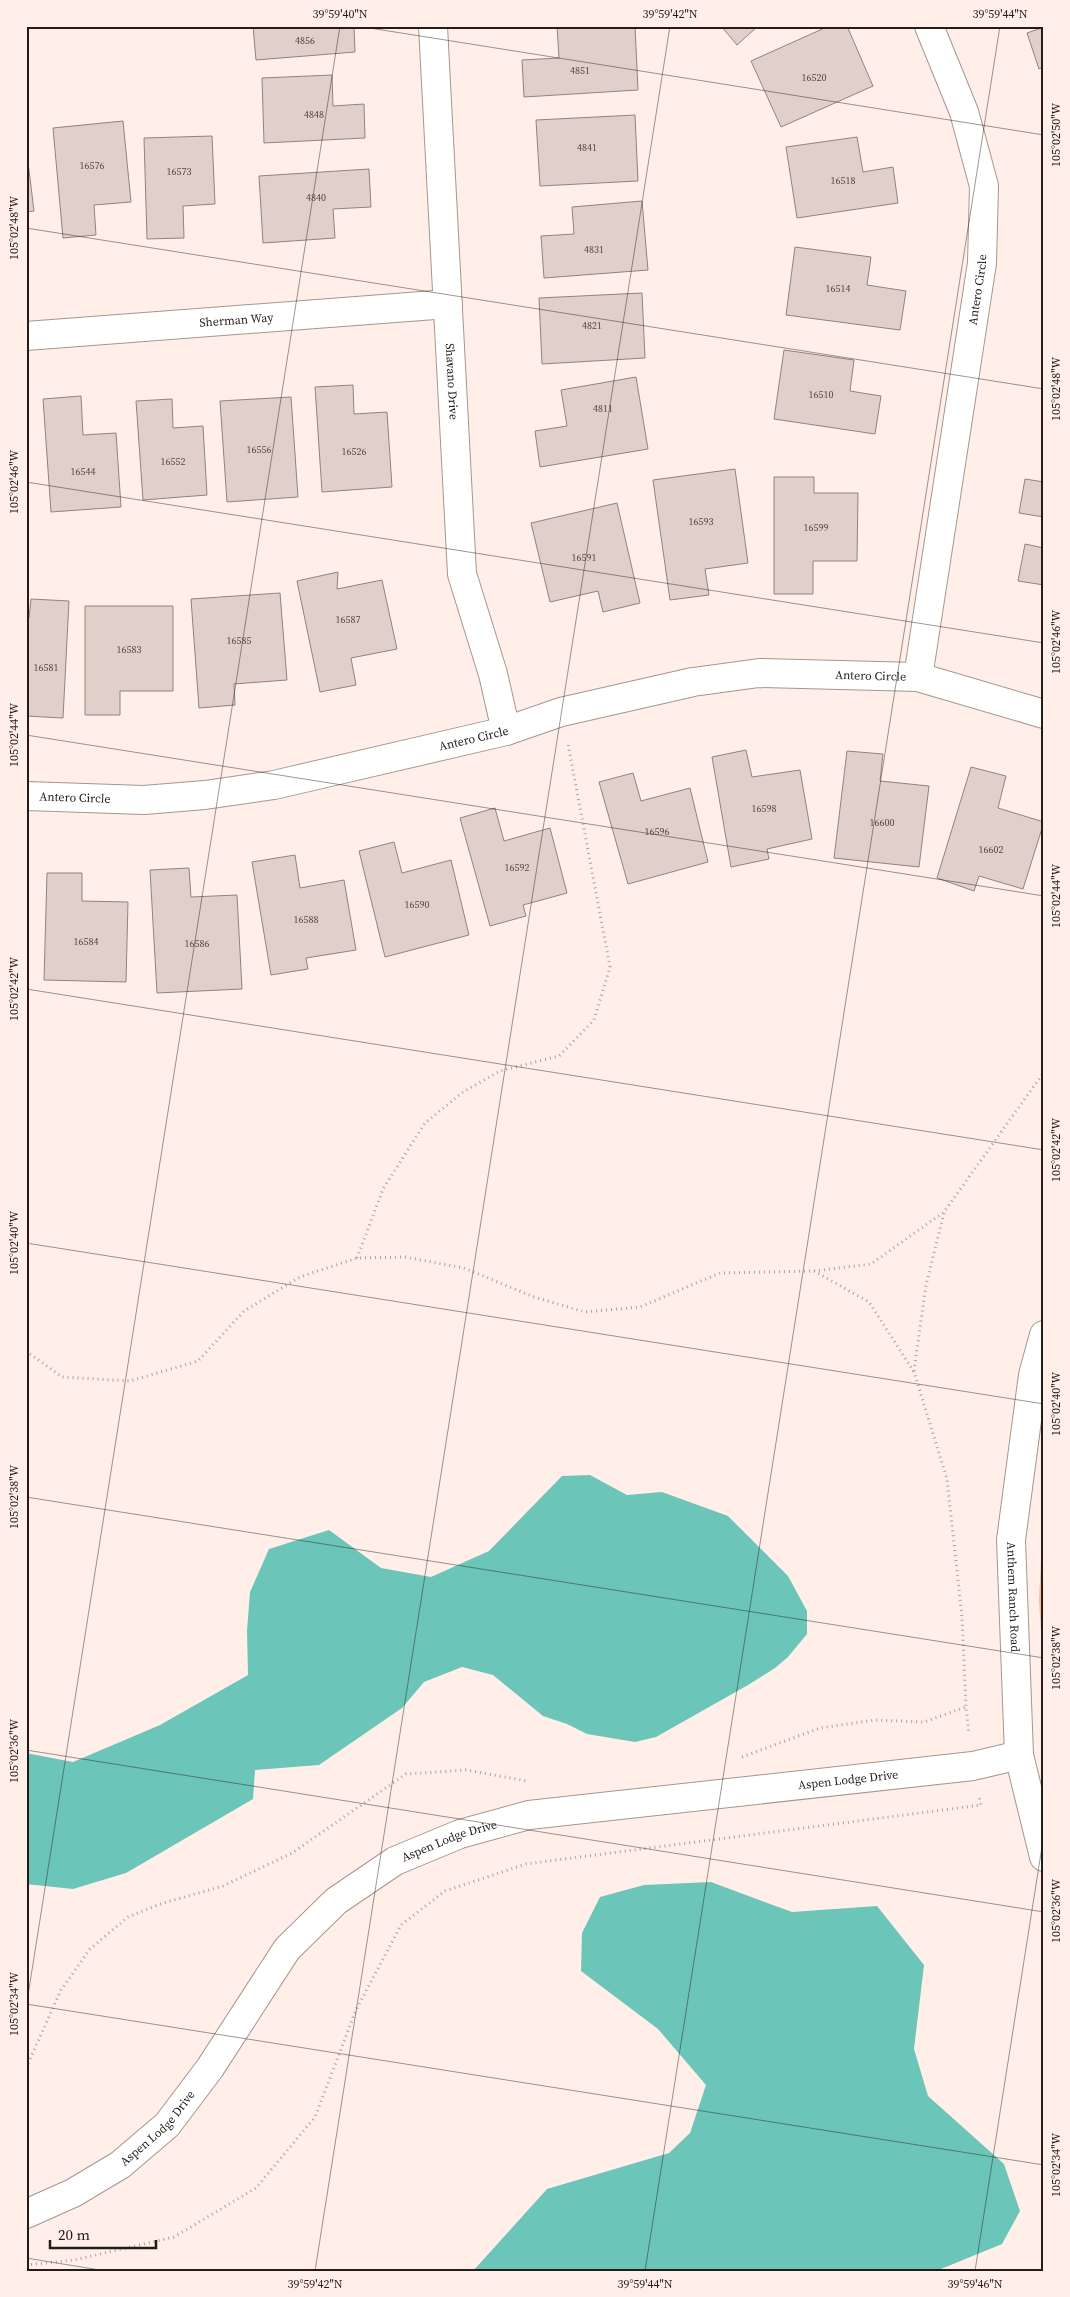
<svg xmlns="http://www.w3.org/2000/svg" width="1070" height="2297" font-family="'Source Serif 4',serif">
<rect width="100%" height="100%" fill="#ffefe8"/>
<path fill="#fdbc9c" d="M1044 1498V1679L1039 1600Z"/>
<path fill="#6cc5b9" d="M590 1475 627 1495 662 1492 728 1516 788 1576 807 1611V1634L788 1657 775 1668 748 1685 656 1737 635 1742 587 1734 567 1724 543 1716 493 1675 462 1667 424 1682 402 1708 319 1765 255 1770 253 1799 126 1873 73 1889 26 1884V1753L73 1762 160 1725 248 1675 247 1631 250 1592 269 1549 329 1530 381 1568 431 1577 489 1551 562 1476Z
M711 1882 792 1912 877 1906 924 1965 914 2049 928 2096 1004 2164 1020 2211 1002 2244 936 2271H473L547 2189 669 2153 690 2133 706 2085 658 2029 581 1971 582 1933 600 1897 644 1885Z"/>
<path fill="#e0d0c9" stroke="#91837c" d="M253 26H354L355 52 256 60Z
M557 26H635L638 90 524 97 522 60 559 58Z
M721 26H758L737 45Z
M829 26H847L873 86 781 127 751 61Z
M1044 27V67L1039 69 1027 33Z
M332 75 333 106 364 104 365 138 264 143 262 78Z
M635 115 638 181 540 186 536 120Z
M123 121 131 202 94 205 96 235 63 238 53 128Z
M212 136 215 204 183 206 184 238 147 239 144 138Z
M857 137 863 172 893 167 898 203 797 218 786 147Z
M26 146 34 211 26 212Z
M369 169 371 207 333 209 335 238 263 243 259 176Z
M642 201 648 270 544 278 541 236 574 234 572 207Z
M795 247 871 257 867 285 906 291 900 330 786 315Z
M642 293 645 358 542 364 539 298Z
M784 350 854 360 850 391 881 396 875 434 774 419Z
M636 377 648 449 540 467 535 431 567 426 561 390Z
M353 385 354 414 387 412 392 487 322 492 315 387Z
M81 396 83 435 116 433 121 507 51 512 43 399Z
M291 397 298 497 227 502 220 401Z
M172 399 173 428 203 426 207 495 143 500 136 401Z
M735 469 748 563 705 569 709 595 670 600 653 480Z
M774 477H814V493H858L857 561H813V594H774Z
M1025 479 1044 482V517L1019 513Z
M617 503 640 603 603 612 598 591 550 602 531 523Z
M1025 544 1044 548V585L1018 581Z
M338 572 337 589 382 580 397 649 351 658 356 685 320 692 297 581Z
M280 593 287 680 234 684 235 705 199 708 191 599Z
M31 599 69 601 63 718 26 716V618H29Z
M85 606H173V691H120V715H85Z
M746 750 752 777 800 770 812 839 767 849 769 859 731 867 712 757Z
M847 751 883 754 880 781 929 786 919 867 834 858Z
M971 767 1006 776 998 808 1044 822 1023 889 979 876 974 891 937 878Z
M633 773 641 801 690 788 708 862 628 884 599 782Z
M495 808 504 841 550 828 567 893 523 905 526 916 490 926 460 818Z
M394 842 402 873 451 860 469 935 385 957 359 851Z
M295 855 300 888 344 880 356 950 306 958 308 969 271 975 252 862Z
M189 868 191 897 237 895 242 989 157 993 150 870Z
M47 873H82V901L128 902 126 982 44 980Z"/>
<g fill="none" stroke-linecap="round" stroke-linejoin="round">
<defs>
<g id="street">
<path id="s1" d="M433 26 462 574 493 674 506 731"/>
<path id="s2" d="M26 336 448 304"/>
<path id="s3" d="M918 677 982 263 984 186 964 112 929 26"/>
<path id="s4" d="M26 796 144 800 205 795 274 785 506 731 561 712 693 682 759 673 918 677 1044 714"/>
<path id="s5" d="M26 2214 73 2193 120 2165 167 2125 210 2068 287 1949 336 1901 395 1861 460 1834 529 1815 973 1766 1019 1755"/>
</g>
<g id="secondary">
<path id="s6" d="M1044 1335 1033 1375 1011 1540 1019 1755 1044 1857"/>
</g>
</defs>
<use href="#street" stroke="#a5968f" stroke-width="30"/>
<use href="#secondary" stroke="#a5968f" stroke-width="30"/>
<path stroke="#aca09b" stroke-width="3" stroke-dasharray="1 4" stroke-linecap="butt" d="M357 1258 383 1189 425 1123 463 1092 500 1071 559 1056 594 1020 610 967 568 744
M814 1271 871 1264 944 1212 1044 1072
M26 1351 62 1377 130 1381 198 1361 244 1311 300 1277 357 1258 405 1257 464 1268 534 1297 585 1312 640 1307 720 1273 814 1271 869 1302 914 1372 947 1479 962 1617 966 1707 969 1734
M914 1371 926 1285 944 1213
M742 1757 820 1728 875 1720 924 1722 966 1707
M26 2068 61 1990 90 1949 128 1917 160 1904 223 1886 292 1853 406 1774 466 1770 527 1781
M26 2265 74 2260 174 2237 256 2188 315 2117 356 2010 401 1925 445 1891 526 1864 981 1805 979 1797"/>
<use href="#street" stroke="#fff" stroke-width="28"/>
<use href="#secondary" stroke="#fff" stroke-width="28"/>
</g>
<path fill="none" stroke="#221c1a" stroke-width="1" stroke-opacity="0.45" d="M357 26 1044 135M26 228 1044 389M26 482 1044 643M26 735 1044 896M26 989 1044 1150M26 1243 1044 1404M26 1497 1044 1658M26 1750 1044 1912M26 2004 1044 2165M26 2008 340 26M26 2258 106 2271M315 2271 670 26M645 2271 1000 26M975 2271 1044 1834"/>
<g text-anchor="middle" stroke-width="5" stroke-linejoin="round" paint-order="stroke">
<g font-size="10" fill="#524946">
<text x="305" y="44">4856</text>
<text x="580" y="74">4851</text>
<text x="814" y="81">16520</text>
<text x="314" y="118">4848</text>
<text x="587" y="151">4841</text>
<text x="92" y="169">16576</text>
<text x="179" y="175">16573</text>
<text x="843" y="184">16518</text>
<text x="316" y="201">4840</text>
<text x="594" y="253">4831</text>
<text x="838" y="292">16514</text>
<text x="592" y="329">4821</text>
<text x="821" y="398">16510</text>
<text x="603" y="412">4811</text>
<text x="259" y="453">16556</text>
<text x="354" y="455">16526</text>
<text x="173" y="465">16552</text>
<text x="83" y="475">16544</text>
<text x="701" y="525">16593</text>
<text x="816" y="531">16599</text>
<text x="584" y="561">16591</text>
<text x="348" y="623">16587</text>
<text x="239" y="644">16585</text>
<text x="129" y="653">16583</text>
<text x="46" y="671">16581</text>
<text x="764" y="812">16598</text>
<text x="882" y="826">16600</text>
<text x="657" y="835">16596</text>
<text x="991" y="853">16602</text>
<text x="517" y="871">16592</text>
<text x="417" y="908">16590</text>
<text x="306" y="923">16588</text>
<text x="86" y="945">16584</text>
<text x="197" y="947">16586</text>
</g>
<g font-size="12" fill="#221c1a" stroke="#ffefe8">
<text dy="4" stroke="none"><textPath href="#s3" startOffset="392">Antero Circle</textPath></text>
<text dy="4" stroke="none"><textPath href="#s2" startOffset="211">Sherman Way</textPath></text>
<text dy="4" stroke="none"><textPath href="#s1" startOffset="356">Shavano Drive</textPath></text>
<text dy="4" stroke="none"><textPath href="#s4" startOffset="859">Antero Circle</textPath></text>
<text dy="4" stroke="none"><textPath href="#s4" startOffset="454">Antero Circle</textPath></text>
<text dy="4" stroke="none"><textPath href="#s4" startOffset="49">Antero Circle</textPath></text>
<text dy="4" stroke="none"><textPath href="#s6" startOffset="265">Anthem Ranch Road</textPath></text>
<text dy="4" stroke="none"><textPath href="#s5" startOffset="984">Aspen Lodge Drive</textPath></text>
<text dy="4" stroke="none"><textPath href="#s5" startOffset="579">Aspen Lodge Drive</textPath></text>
<text dy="4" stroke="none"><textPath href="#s5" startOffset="159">Aspen Lodge Drive</textPath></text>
</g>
</g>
<rect width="1070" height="2297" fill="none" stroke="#ffefe8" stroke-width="55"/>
<path d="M50 2240v8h106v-8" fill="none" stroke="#221c1a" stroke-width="2.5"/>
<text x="58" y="2240" font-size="15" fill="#221c1a" stroke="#ffefe8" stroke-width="4" paint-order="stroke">20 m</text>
<rect x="28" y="28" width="1014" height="2242" fill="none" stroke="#221c1a" stroke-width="2"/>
<g font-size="12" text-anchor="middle" fill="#221c1a">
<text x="340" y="18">39°59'40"N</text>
<text x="670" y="18">39°59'42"N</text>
<text x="1000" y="18">39°59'44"N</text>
<text transform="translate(1056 135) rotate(-90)" y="4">105°02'50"W</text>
<text transform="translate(14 228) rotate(-90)" y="4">105°02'48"W</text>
<text transform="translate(1056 389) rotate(-90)" y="4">105°02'48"W</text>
<text transform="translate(14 482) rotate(-90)" y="4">105°02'46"W</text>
<text transform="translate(1056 642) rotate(-90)" y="4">105°02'46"W</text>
<text transform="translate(14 735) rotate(-90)" y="4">105°02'44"W</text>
<text transform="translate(1056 896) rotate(-90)" y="4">105°02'44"W</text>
<text transform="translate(14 989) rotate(-90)" y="4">105°02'42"W</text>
<text transform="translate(1056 1150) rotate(-90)" y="4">105°02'42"W</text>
<text transform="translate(14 1243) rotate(-90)" y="4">105°02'40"W</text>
<text transform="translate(1056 1404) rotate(-90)" y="4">105°02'40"W</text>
<text transform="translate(14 1497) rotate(-90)" y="4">105°02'38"W</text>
<text transform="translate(1056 1658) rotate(-90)" y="4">105°02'38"W</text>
<text transform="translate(14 1751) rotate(-90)" y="4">105°02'36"W</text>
<text transform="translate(1056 1911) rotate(-90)" y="4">105°02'36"W</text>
<text transform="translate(14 2004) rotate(-90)" y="4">105°02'34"W</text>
<text transform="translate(1056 2165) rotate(-90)" y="4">105°02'34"W</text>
<text x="315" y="2288">39°59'42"N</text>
<text x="645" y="2288">39°59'44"N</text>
<text x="975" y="2288">39°59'46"N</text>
</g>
</svg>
